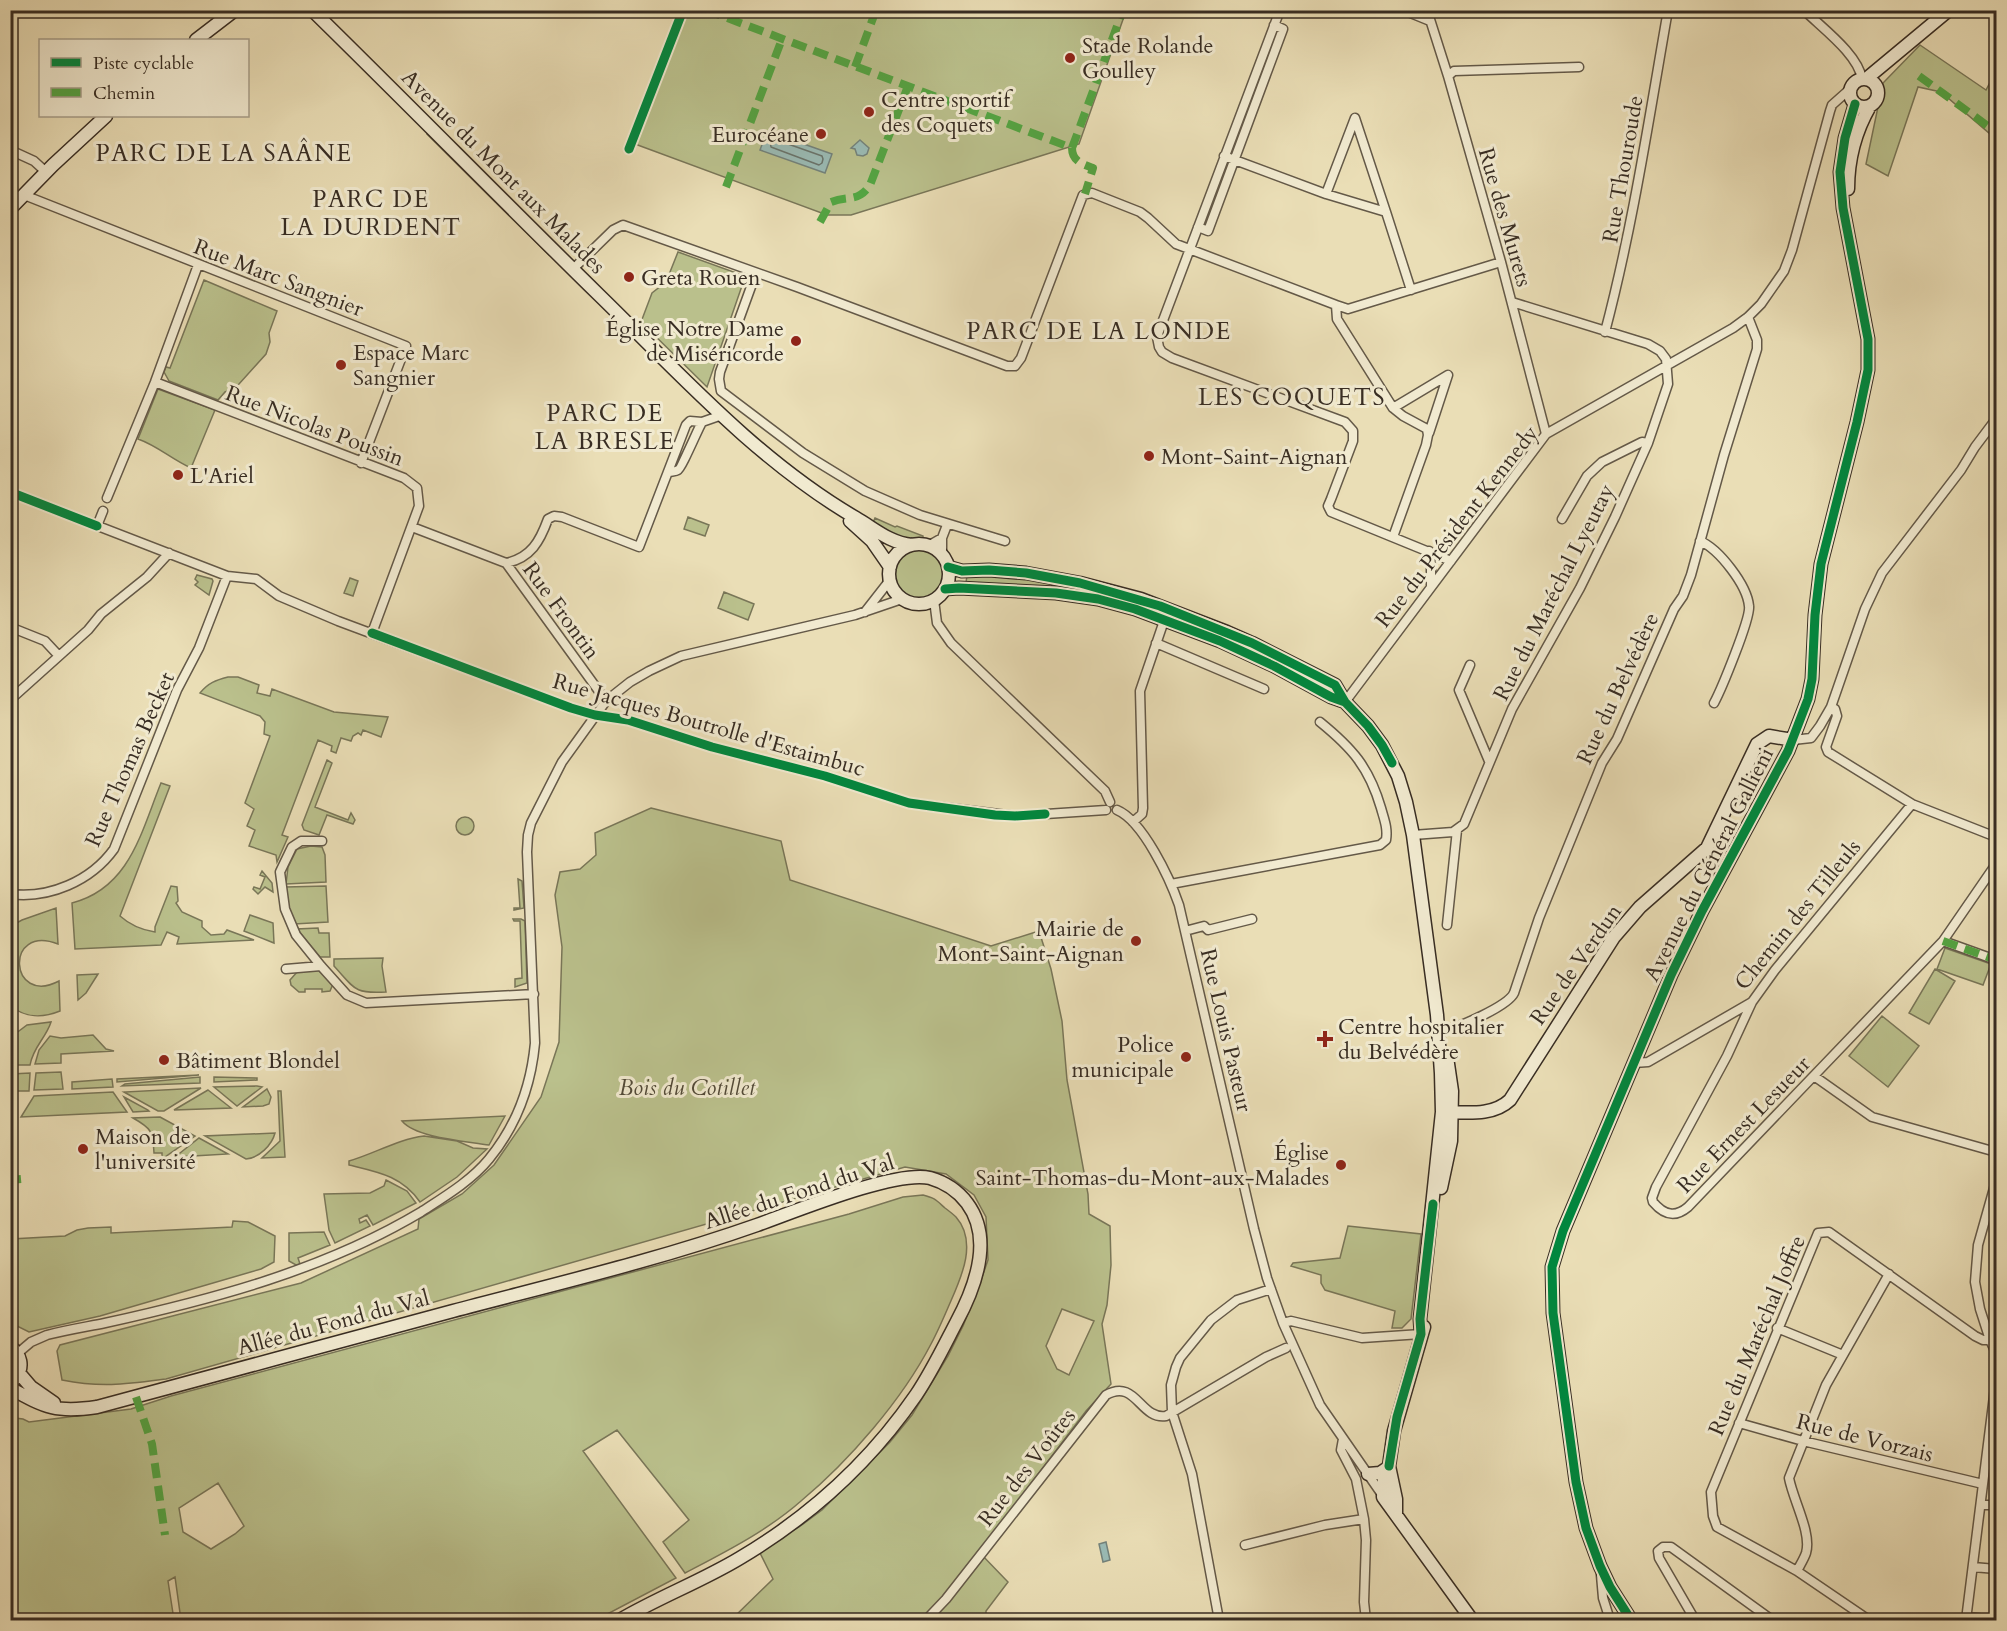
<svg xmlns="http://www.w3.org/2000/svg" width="2007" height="1631" font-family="Cardo,serif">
<rect width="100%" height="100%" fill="#eadeb6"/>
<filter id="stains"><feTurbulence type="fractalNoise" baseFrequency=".00333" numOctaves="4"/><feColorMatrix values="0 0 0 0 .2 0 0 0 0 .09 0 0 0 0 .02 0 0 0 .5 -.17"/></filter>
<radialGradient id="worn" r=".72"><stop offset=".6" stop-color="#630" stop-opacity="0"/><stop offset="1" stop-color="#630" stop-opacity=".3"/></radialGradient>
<path fill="#bac08c" stroke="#797658" stroke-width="1.5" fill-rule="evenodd" d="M687 11H1126L1079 144 851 215H827L635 144Z
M1920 45 1986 90 1996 71V139L1941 92 1918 87 1888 176 1866 164 1883 83Z
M428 132 551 253 549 255 427 134Z
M678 252 742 275 744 280 707 387 641 322 652 293 666 282Z
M204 280 277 311 269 333 270 342 266 354 239 384 233 389 225 392 218 400 169 381 164 372 166 367 170 368Z
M158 389 215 410 191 468C171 459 158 446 138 439Z
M688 517 709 525 705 536 684 529Z
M875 518 895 527 897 526 923 536V539L903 541 872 525Z
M895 574a24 24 0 1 1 48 0a24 24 0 1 1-48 0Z
M197 575 212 579 213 581 209 595 195 585 198 582 195 579Z
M967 575H1007L1118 596 1045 586 966 583Z
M350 578 358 581 353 596 344 593Z
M724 592 754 604 748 620 718 608Z
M228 677H238L259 685 257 693 270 696 272 689 334 712 388 717 381 737 363 730 361 735 358 733 353 736 351 741 341 738 336 753 331 751 332 746 318 740 282 835 288 837 277 862 276 855 249 846 255 830 247 826 254 809 245 803 270 736 264 734 265 722 260 716 200 693C208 683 216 680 228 677Z
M327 760 332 763 315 807 348 820 351 813 355 820 353 824 327 815 319 835 304 830 302 825Z
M161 783 170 786 120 916C130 925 142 930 155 932V927L171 886 177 887 178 901 176 903 182 912 202 921V927L211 935 224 934 227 930 254 940 177 944 179 937 167 932 161 945 75 949 72 903C130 888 141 832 161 783Z
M651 808 781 841 790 880 991 946 1039 931 1051 969 1062 1021 1067 1080 1088 1194 1089 1214 1110 1226 1111 1265 1107 1305 1102 1324 1111 1384 1086 1411 979 1552 1008 1582 986 1611V1620H731L773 1579 759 1551 799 1527 822 1510 890 1442 912 1415 948 1356 963 1326 979 1286 988 1260 986 1217 974 1195 946 1174 905 1167 166 1379C127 1384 102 1388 62 1380L57 1351 60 1345 301 1283 418 1229 419 1219 462 1194 494 1165 541 1097 559 1042 562 947 555 895 560 872 580 869 596 855 595 833ZM1062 1309 1094 1321 1069 1375 1057 1369 1046 1346Z
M456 826a9 9 0 1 1 18 0a9 9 0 1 1-18 0Z
M311 846 322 847 325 855 326 882 286 884 288 867 297 849Z
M262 871 272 883 273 892 265 887 258 894 253 889 254 887 260 889 265 877 260 875Z
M518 879 522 881 524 908 514 910V908H520Z
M326 886 328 922 294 924 287 902 286 887Z
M56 908 58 944C4 923 9 1007 59 981L60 1011C43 1018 25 1018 11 1006V926L22 920Z
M250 915 273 923 274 943 244 931Z
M513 919H521L525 921 527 983 515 987V979L522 978 520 921H514Z
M318 928 319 933H329L330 957H320L297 929Z
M1945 948 1991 964 1983 985 1937 969Z
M383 958 382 966 386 992C354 994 355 989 334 966V959Z
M1935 969 1955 981 1929 1024 1909 1013Z
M318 970 333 984 330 991 322 992V989H305V992H299L291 985 290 980 298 971Z
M98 974 86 993 78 1000 77 975Z
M1882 1016 1919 1046 1888 1087 1849 1056Z
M51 1022C46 1038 33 1047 30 1065H11V1037L27 1025Z
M93 1035 106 1049 114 1051 61 1054V1063L35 1064 39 1050 50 1036 61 1038Z
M61 1072 63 1089 34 1090 36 1073Z
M30 1073 29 1091H11V1074Z
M199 1075 117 1082V1079Z
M200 1077V1083L122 1086 125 1084Z
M214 1077 257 1078V1080L214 1082Z
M112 1079 113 1087 72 1089V1082Z
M257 1086 262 1087 237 1106 214 1087Z
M201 1088 164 1111H158L124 1092Z
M267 1089 271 1097 269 1104 263 1106 243 1107Z
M208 1090 231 1108 174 1110Z
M278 1091H281L285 1157 262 1158 280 1141Z
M113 1092 127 1112 21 1117 34 1096Z
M124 1097 148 1110 149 1111 133 1112Z
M505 1116 489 1145C466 1141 416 1138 402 1121Z
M160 1117 195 1136 162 1159V1153H154C153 1131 151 1128 133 1118Z
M275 1133C272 1145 259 1158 246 1159L205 1136Z
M424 1136 457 1141 473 1148 487 1149 457 1177 420 1202C402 1176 378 1172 349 1165V1161C374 1154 398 1139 424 1136Z
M199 1138 228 1154 175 1157Z
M386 1180 407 1191 416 1203 373 1225 367 1215 359 1219 360 1223 366 1220 370 1226 335 1243 329 1230 324 1194 370 1193 384 1186Z
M923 1195C935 1198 936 1200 945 1208 949 1211 953 1214 956 1217 978 1242 961 1278 950 1303 944 1317 938 1331 931 1344 902 1400 849 1461 801 1501 767 1531 725 1552 685 1573L663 1542 689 1520 617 1430 583 1451 676 1578 596 1620H181L175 1577 168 1581 174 1620H11V1404L16 1403V1406L11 1410 15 1418 23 1419 29 1422 131 1409 171 1396 849 1214 903 1197ZM218 1483 244 1526 235 1534 211 1549 183 1532 179 1508Z
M233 1221 248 1222 275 1236 274 1262 261 1269 100 1316 29 1332 11 1323V1239L65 1236 77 1230 88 1228 111 1227V1233L232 1227Z
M1348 1226 1421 1234 1411 1319 1402 1328H1392L1395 1311 1325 1290 1321 1283V1275L1291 1266 1293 1263 1340 1258Z
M324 1232 330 1245 298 1258 300 1264 296 1265 289 1261V1233Z"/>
<path fill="#9abbb5" stroke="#73827b" stroke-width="1.5" d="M767 131 832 154 825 173 760 150Z
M860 140 869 148 867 154 863 156 857 155 855 149 851 148Z
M1106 1542 1110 1560 1103 1562 1099 1544Z"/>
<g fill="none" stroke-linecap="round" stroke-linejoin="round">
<path stroke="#69746c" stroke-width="1.5" d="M774 139 822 156 823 159 822 163 819 165 771 147 770 141Z"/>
<defs>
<path id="street" d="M1280 10 1159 331 1157 337 1159 347 1162 352 1172 358 1345 422 1353 431V441L1331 499 1328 506 1331 512 1451 561
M1403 10 1430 21
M1427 10 1448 76 1501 262 1546 434
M1804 10C1822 28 1858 54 1862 79
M1448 76 1454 71 1579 67
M10 150 34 161 46 172
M1224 156 1326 194 1386 212 1411 290
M1326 194 1355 118 1386 212
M24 195 406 346 361 463
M1198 227 1208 231 1283 29 1274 25
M573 269 613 230 623 225 797 287 991 360 1007 366H1015L1021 358 1083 195 1092 193 1140 212 1148 218 1176 244 1336 305 1337 319 1393 408 1403 416 1427 429 1428 435 1426 445 1393 537
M756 273 720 372 719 379 721 391 803 453 865 491 920 515 1005 541
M1336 305 1348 309 1501 262
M1605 332C1633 226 1649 118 1668 10
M155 382 404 478 417 488 419 506 372 633
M1393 408 1448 375 1429 433
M702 422 722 415
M10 492 227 576 256 579 279 596 338 621 571 708 595 715 628 720 712 747 825 776 909 803 1015 816 1106 810
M107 498 155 382 198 265
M1562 519 1587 476 1602 462 1642 442 1648 443
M97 526 103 511
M412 527 506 563 606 701
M1700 541C1719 549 1747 585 1749 606 1751 618 1721 690 1714 703
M928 546 942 538
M1429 551 1431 564V586
M942 555V538L947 525
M506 563C531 558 540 541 548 519L554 516 562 517 639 547 686 425 690 421 702 422C698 429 681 469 678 470 675 472 672 471 669 472
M934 600 937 623 951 643 1105 791 1110 802
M865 612 890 580
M10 627 45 641 59 656
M1156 643 1264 689
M1470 665 1459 690 1489 761
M10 700 88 630 101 614 147 577 169 553
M1345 702 1546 434 1733 328 1748 317 1761 304 1784 271 1792 250 1830 111 1832 105 1850 89
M1831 707 1835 709 1837 716 1826 747 1828 752 1912 804 1996 837
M1793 740 1811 738 1820 726 1831 707 1865 609 1882 573 1961 470 1975 447 1996 419
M1117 810C1143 821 1170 879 1179 905L1254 1229 1267 1278 1283 1323 1320 1405 1383 1496
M1133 822 1142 814 1143 808 1140 691 1166 615
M1413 835 1453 832 1464 824 1512 709 1580 588 1615 517 1648 443 1668 384 1666 359 1660 351 1648 344 1512 302
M322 841H301L292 847 280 872 285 909 296 935 321 966 347 995 366 1003 534 994
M1171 884 1380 845 1386 840C1388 828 1384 819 1381 808 1369 767 1352 748 1320 722
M10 894C49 899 91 881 114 849L177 690 199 648 227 576
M1447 925 1457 830
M1185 931 1204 926 1208 930 1252 919
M1943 941 1996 960
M286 969 321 966
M1752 1002 1727 1056 1656 1187 1652 1198 1653 1202C1664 1215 1675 1218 1688 1207L1943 941 1996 864
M1442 1031C1458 1028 1508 1006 1514 993L1539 918 1602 763 1617 739 1674 609 1683 596 1691 575 1724 455 1757 349V340L1748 317
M1634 1063 1648 1062 1752 1002 1775 970 1912 804
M1814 1076 1872 1117 1996 1152
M1996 1181 1978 1245 1975 1282 1980 1309 1990 1340 1996 1353
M1283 1323 1291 1321 1362 1338 1421 1334
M1777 1328 1843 1355
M18 1353 31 1342 47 1335C66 1330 85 1327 105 1323 214 1299 324 1270 421 1212 444 1197 471 1181 489 1159 517 1125 531 1086 535 1043L527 852 528 835 531 823 562 762 606 701 630 682 649 671 681 656 855 615 902 599
M1739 1423 1803 1441 1983 1484
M1343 1439 1341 1450 1356 1479 1364 1519 1366 1540 1364 1602 1366 1620
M1981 1505H1996
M1245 1545 1325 1525 1364 1519
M1973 1567 1996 1569
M1797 1571 1717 1527 1713 1516 1711 1492 1818 1233 1829 1232 1975 1336 1983 1340H1990
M1601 1575 1603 1598 1610 1620
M1967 1617 1995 1620
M926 1620 946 1599 1106 1395C1136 1378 1140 1420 1166 1416L1266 1357 1286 1348
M1219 1620 1192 1474 1172 1412 1171 1385 1176 1367 1180 1358 1211 1320 1237 1300 1271 1289
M1695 1620 1659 1558 1658 1551 1663 1547H1671L1772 1620
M1869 1620 1797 1571C1800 1565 1804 1559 1806 1553 1812 1533 1793 1500 1789 1478L1826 1385 1889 1274
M1966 1620 1996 1380"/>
<path id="secondary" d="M312 10C409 105 503 201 599 295 680 374 758 461 856 518 875 529 890 543 912 545
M196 40 235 10
M1850 93a14 14 0 1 1 28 0a14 14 0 1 1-28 0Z
M1866 79 1949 10
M1848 189C1848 158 1855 132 1870 106
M10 209 53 165 106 116
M850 521 872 541 890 567
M889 574a30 30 0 1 1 60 0a30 30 0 1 1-60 0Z
M948 567 962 571 989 570 1026 573 1080 583 1141 599 1227 632 1252 643 1335 685 1345 702 1368 726 1382 745 1398 776 1406 802 1413 835 1437 1015 1441 1073 1442 1112 1420 1319 1421 1334
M945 589 959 588 1056 593 1098 599 1135 609 1220 641 1274 666 1331 697 1345 702
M1442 1112C1465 1112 1492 1117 1510 1100L1614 937 1640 907 1707 848 1757 744 1769 736 1793 740
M1441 1188 1451 1141 1452 1091 1447 1057
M10 1346C21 1355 24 1366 16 1378
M19 1373 31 1387 54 1403
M10 1388C46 1408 57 1413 97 1407 216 1375 334 1343 453 1311 555 1284 658 1260 757 1225 794 1212 895 1170 930 1178 944 1182 958 1191 967 1203 994 1239 975 1288 956 1323 943 1348 931 1373 916 1395 870 1462 809 1517 740 1558 702 1581 659 1597 620 1620
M1368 1474 1380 1473 1389 1467
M1384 1474 1383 1497 1472 1620
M1396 1515V1499L1389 1466 1394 1431 1424 1327
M1631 1620 1610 1587 1600 1566 1586 1528 1576 1482 1553 1313 1552 1267 1563 1231 1671 975 1702 911 1788 751 1808 699 1812 679 1815 615 1821 564 1857 422 1868 370V339L1843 208 1840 172 1845 138 1855 104"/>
</defs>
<use href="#street" stroke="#645948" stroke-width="11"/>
<use href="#secondary" stroke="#382d23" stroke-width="15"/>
<use href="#street" stroke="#f1ead0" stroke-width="8"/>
<use href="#secondary" stroke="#f1ead0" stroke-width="12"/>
<path stroke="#53a442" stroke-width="8" stroke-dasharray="15 8" stroke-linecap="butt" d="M706 10 1072 148 1123 10
M855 67 876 10
M1919 76 1996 132
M1072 148C1072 161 1082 164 1093 168L1085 194
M726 187 782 39
M820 222 831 202C849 195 858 203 870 185L908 86
M1943 941 1996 960
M10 1180 21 1179
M136 1397 152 1444 165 1535"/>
<defs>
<path id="cycleway" d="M629 149 683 10
M10 492 97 526
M948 567 962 571 989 570 1026 573 1080 583 1160 606 1252 643 1335 685 1345 702 1368 726 1382 745 1392 763
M945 589 959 588 1056 593 1098 599 1135 609 1220 641 1274 666 1331 697 1345 702
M372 633 571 708 595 715 628 720 712 747 825 776 909 803 995 815 1015 816 1045 814
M1389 1466 1397 1417 1421 1334 1420 1319 1433 1204
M1631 1620 1610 1587 1600 1566 1586 1528 1576 1482 1553 1313 1552 1267 1563 1231 1671 975 1702 911 1788 751 1808 699 1812 679 1815 615 1821 564 1857 422 1868 370V339L1843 208 1840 172 1845 138 1855 104"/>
</defs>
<use href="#cycleway" stroke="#f1ead0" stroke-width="13"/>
<use href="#cycleway" stroke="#00873e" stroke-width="9"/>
</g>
<g fill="#8f2418" stroke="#f1ead0" stroke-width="2">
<circle cx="1070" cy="58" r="6"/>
<circle cx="869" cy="112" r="6"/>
<circle cx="821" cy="134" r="6"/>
<circle cx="629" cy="277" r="6"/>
<circle cx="796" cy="341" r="6"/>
<circle cx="341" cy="365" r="6"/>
<circle cx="1149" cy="456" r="6"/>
<circle cx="178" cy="475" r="6"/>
<circle cx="1136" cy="941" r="6"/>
<path d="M1322 1030h6v6h6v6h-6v6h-6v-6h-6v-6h6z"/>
<circle cx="1186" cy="1057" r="6"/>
<circle cx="164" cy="1060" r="6"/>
<circle cx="83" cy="1149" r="6"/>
<circle cx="1341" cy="1165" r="6"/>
</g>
<g text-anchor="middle" stroke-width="6" stroke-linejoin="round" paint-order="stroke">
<g font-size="22" fill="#382d23" stroke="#f1ead0" text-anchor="start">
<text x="1082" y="53">Stade Rolande<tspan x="1082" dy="25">Goulley</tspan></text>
<text x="881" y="107">Centre sportif<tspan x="881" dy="25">des Coquets</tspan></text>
<text x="809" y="142" text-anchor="end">Eurocéane</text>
<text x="641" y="285">Greta Rouen</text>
<text x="784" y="336" text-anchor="end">Église Notre Dame<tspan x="784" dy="25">de Miséricorde</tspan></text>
<text x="353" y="360">Espace Marc<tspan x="353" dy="25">Sangnier</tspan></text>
<text x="1161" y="464">Mont-Saint-Aignan</text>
<text x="190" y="483">L'Ariel</text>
<text x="1124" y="936" text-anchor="end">Mairie de<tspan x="1124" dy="25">Mont-Saint-Aignan</tspan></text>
<text x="1338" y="1034">Centre hospitalier<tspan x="1338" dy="25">du Belvédère</tspan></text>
<text x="1174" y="1052" text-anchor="end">Police<tspan x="1174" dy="25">municipale</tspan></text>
<text x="176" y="1068">Bâtiment Blondel</text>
<text x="95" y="1144">Maison de<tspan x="95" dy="25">l'université</tspan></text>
<text x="1329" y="1160" text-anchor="end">Église<tspan x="1329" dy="25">Saint-Thomas-du-Mont-aux-Malades</tspan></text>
</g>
<g font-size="22" fill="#382d23" stroke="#f1ead0">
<text transform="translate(1622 169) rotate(-80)" y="8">Rue Thouroude</text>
<text transform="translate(504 171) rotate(45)" y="8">Avenue du Mont aux Malades</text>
<text transform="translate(1506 217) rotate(74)" y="8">Rue des Murets</text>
<text transform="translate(279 277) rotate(21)" y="8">Rue Marc Sangnier</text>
<text transform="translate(315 425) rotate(21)" y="8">Rue Nicolas Poussin</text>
<text transform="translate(1456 526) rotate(-52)" y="8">Rue du Président Kennedy</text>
<text transform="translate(1553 592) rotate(-63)" y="8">Rue du Maréchal Lyeutay</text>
<text transform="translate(562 610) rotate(54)" y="8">Rue Frontin</text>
<text transform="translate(1617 688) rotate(-65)" y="8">Rue du Belvédère</text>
<text transform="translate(709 724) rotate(16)" y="8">Rue Jacques Boutrolle d'Estaimbuc</text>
<text transform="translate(129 759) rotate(-66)" y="8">Rue Thomas Becket</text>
<text transform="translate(1708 864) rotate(-63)" y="8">Avenue du Général Gallieni</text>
<text transform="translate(1797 914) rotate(-51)" y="8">Chemin des Tilleuls</text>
<text transform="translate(1575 964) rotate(-55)" y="8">Rue de Verdun</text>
<text transform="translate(1227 1030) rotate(77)" y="8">Rue Louis Pasteur</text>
<text transform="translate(1743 1124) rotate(-46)" y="8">Rue Ernest Lesueur</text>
<text transform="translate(799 1191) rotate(-18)" y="8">Allée du Fond du Val</text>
<text transform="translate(333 1322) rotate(-15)" y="8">Allée du Fond du Val</text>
<text transform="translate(1756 1335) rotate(-67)" y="8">Rue du Maréchal Joffre</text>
<text transform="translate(1865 1437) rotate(14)" y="8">Rue de Vorzais</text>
<text transform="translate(1026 1467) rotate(-52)" y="8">Rue des Voûtes</text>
</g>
<g font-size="22" font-style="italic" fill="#524a38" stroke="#f1ead0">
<text x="687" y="1095">Bois du Cotillet</text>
</g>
<g font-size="24" letter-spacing="1.5" fill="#382d23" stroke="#f1ead0">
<text x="224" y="161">PARC DE LA SAÂNE</text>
<text x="371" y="207">PARC DE<tspan x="371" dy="28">LA DURDENT</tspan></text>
<text x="1099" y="339">PARC DE LA LONDE</text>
<text x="1292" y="405">LES COQUETS</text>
<text x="605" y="421">PARC DE<tspan x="605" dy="28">LA BRESLE</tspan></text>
</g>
</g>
<rect width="2007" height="1631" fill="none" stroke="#eadeb6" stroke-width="36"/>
<rect x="12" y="12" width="1983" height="1607" fill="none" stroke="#382d23" stroke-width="3"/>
<rect x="18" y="18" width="1971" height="1595" fill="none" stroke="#382d23" stroke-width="1.5"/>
<rect x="39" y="39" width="210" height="78" fill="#f1ead0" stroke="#a79e8b" stroke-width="1.5"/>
<rect x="51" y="58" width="30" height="9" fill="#00873e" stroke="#a79e8b" stroke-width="1.5"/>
<text x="93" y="69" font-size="18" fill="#382d23">Piste cyclable</text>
<rect x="51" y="88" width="30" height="9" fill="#53a442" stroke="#a79e8b" stroke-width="1.5"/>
<text x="93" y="99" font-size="18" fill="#382d23">Chemin</text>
<rect width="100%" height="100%" filter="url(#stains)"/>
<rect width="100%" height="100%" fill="url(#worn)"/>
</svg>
